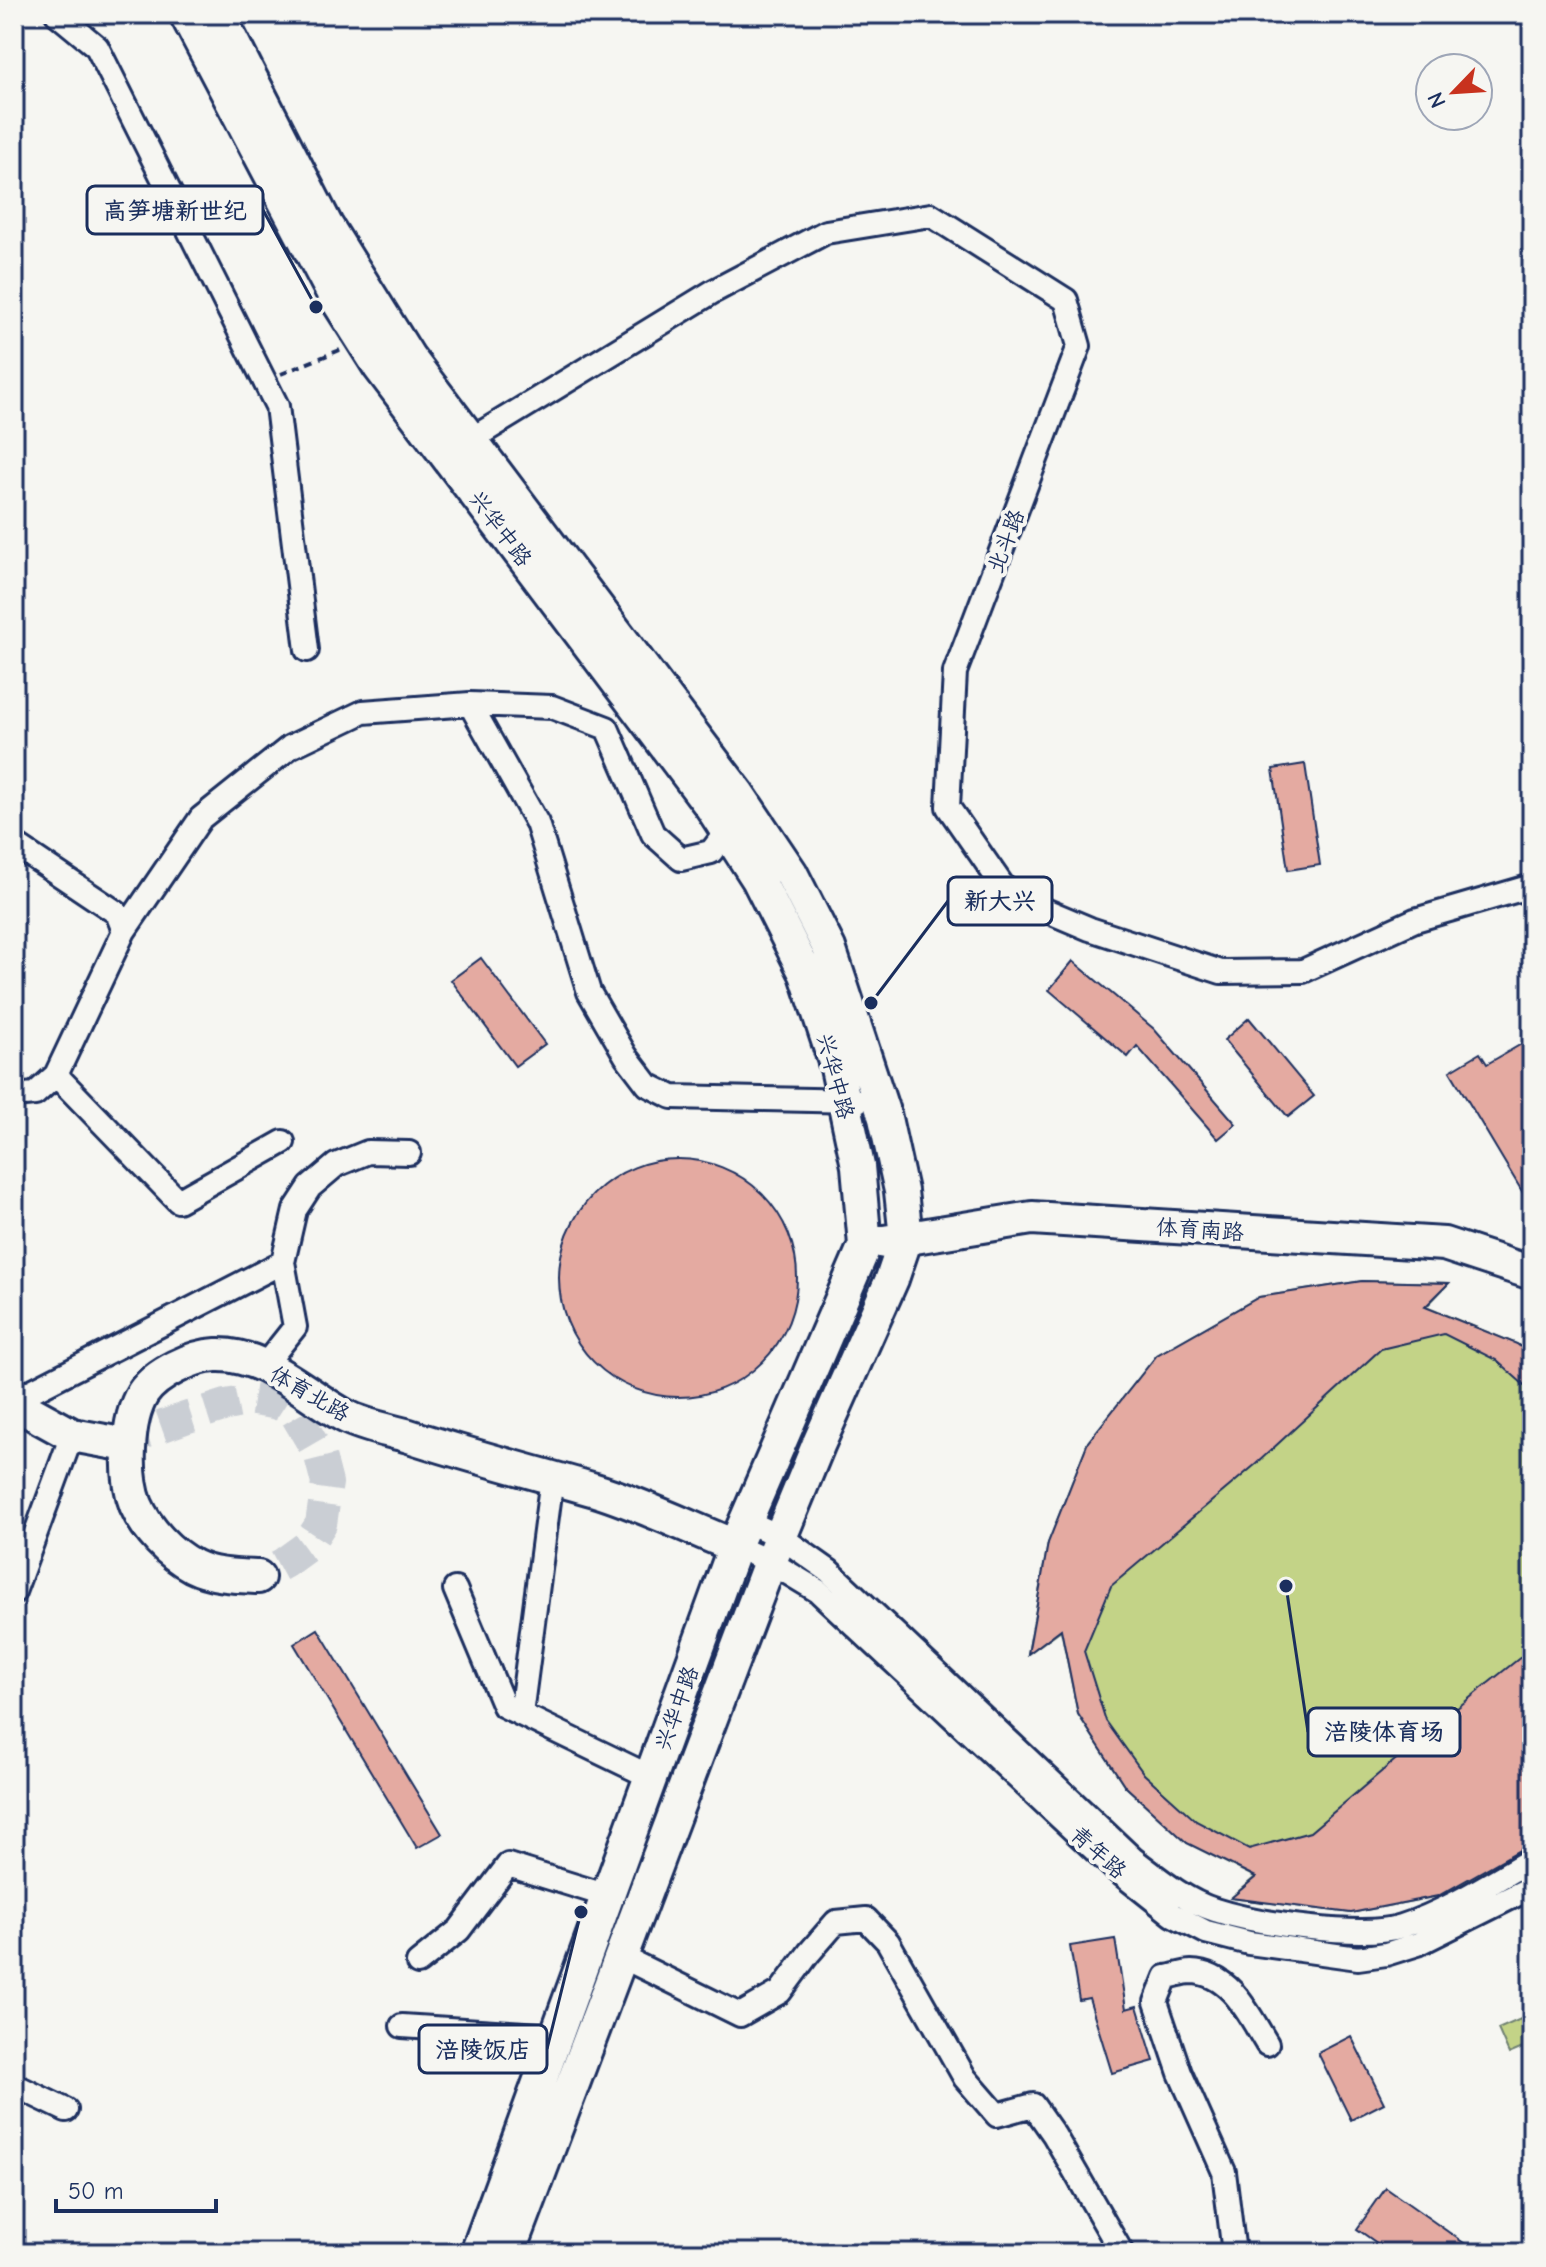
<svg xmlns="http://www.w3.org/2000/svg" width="1546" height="2267" font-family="'Comic Neue','LXGW WenKai TC',sans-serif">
<rect width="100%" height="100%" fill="#f6f6f2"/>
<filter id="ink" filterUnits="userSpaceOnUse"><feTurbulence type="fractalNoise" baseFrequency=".0125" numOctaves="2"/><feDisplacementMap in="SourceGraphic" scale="16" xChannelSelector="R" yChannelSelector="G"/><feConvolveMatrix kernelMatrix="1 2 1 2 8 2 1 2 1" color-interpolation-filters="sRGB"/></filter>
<g filter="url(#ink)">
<path fill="#c3d387" stroke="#6f8172" stroke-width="2" d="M1362 1281 1449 1283 1426 1307 1517 1344 1532 1356V1855L1454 1893 1351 1913 1231 1898 1255 1877 1187 1843 1125 1786 1078 1714 1061 1630 1028 1654 1048 1543 1088 1442 1157 1355 1259 1297Z
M1532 2014V2044L1509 2054 1498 2029Z"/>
<path fill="#e4aaa1" stroke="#1b2f5e" stroke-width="2" d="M1305 764 1320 865 1288 870 1273 769Z
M481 958 545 1044 515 1066 451 980Z
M1073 961 1154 1029 1236 1124 1218 1139 1137 1046 1128 1057 1049 990Z
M1249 1018 1314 1096 1288 1117 1224 1040Z
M1532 1038V1208L1450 1071 1480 1053 1487 1064Z
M559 1278a119 119 0 1 1 238 0a119 119 0 1 1-238 0Z
M1362 1281 1449 1283 1425 1307 1517 1344 1532 1356V1392L1496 1360 1444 1334 1381 1349 1256 1464 1111 1586 1084 1651 1106 1721 1144 1774 1196 1821 1249 1849 1310 1832 1446 1717 1532 1648V1845L1525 1847 1438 1896 1351 1913 1231 1898 1256 1877 1187 1843 1125 1786 1078 1714 1061 1629 1028 1654 1048 1543 1088 1442 1157 1355 1259 1297Z
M318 1629 442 1834 417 1848 294 1644Z
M1115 1939 1126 2009 1137 2006 1154 2061 1112 2073 1089 1998 1079 2000 1070 1946Z
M1351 2036 1384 2103 1351 2120 1318 2053Z
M1386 2188 1478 2253H1391L1357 2229Z"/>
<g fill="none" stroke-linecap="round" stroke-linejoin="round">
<path stroke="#caced4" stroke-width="32" stroke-dasharray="32 16" stroke-linecap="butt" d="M116 1443 185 1418 226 1405 253 1400 279 1404 296 1415 320 1456 327 1483 321 1524 306 1547 284 1563 258 1577"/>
<defs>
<path id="street" d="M57 14 97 47 277 406 307 650
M470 440 714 291 826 232 931 215 1066 300 1079 346 955 672 948 807 1009 895 1090 929 1221 972 1303 971 1415 920 1532 886
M470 704 537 823 589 992 626 1056 648 1085 672 1097 858 1101
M14 844 117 913 124 931 56 1075 35 1094 14 1096
M124 931 201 818 290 747 363 712 470 704 552 707 607 728 653 834 681 859 711 852 727 831 738 824
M56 1075 178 1201 283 1142
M264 1366 295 1327 283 1262 295 1210 310 1187 336 1165 368 1152 409 1153
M14 1400 283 1262
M746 1521 781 1537 829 1571 1133 1859C1158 1878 1184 1900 1215 1910 1255 1923 1363 1939 1402 1926 1448 1911 1490 1883 1532 1859
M735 1546 770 1562 818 1591 1115 1869 1173 1915 1206 1932 1249 1943 1358 1958 1386 1954 1418 1944 1532 1887
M455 1589 504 1706 651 1777
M14 1592 72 1435
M521 1714 552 1478
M622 1957 740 2015 780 1992 809 1953 836 1922 866 1919 888 1942 965 2078 997 2115 1033 2105 1054 2135 1122 2253
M418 1963 459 1930 508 1865 608 1896
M402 2026 556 2036
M14 2085 66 2110
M1234 2253 1224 2172 1180 2073 1156 2002 1166 1977C1174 1976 1184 1972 1191 1972 1231 1973 1249 2015 1267 2044"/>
<path id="secondary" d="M186 14 334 295 379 366 711 806 758 879 806 974 837 1068 858 1166 865 1245 735 1546 477 2253
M218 14 326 225 409 358 738 794 791 873 829 948 885 1118 901 1191 906 1238 892 1279 819 1443 770 1562 509 2253
M884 1242 1032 1218 1444 1244 1532 1273
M14 1403 72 1435 116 1443
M258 1577C237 1576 213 1576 193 1566 169 1553 147 1530 136 1505 125 1477 126 1420 143 1393 156 1374 192 1356 216 1355 265 1353 305 1395 345 1416 364 1426 388 1430 409 1436 470 1456 533 1472 595 1490 641 1504 690 1528 735 1546"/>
</defs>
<use href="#street" stroke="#1b2f5e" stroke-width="28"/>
<use href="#secondary" stroke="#1b2f5e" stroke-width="38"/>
<path stroke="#1b2f5e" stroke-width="4" stroke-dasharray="8 6" stroke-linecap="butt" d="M281 374 340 350"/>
<use href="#street" stroke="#f6f6f2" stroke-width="22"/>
<use href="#secondary" stroke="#f6f6f2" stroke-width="32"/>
</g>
</g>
<g text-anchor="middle" stroke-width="8" stroke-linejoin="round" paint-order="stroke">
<g font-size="22" fill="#1b2f5e" stroke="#f6f6f2">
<text transform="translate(501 528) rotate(53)" y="8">兴华中路</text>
<text transform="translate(1005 541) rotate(-69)" y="8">北斗路</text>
<text transform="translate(836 1076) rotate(75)" y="8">兴华中路</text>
<text transform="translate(1200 1229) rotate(4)" y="8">体育南路</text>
<text transform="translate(310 1393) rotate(30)" y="8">体育北路</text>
<text transform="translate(676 1708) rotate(-70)" y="8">兴华中路</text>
<text transform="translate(1099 1852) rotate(42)" y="8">青年路</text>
</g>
</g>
<path fill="none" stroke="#1b2f5e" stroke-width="3" d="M316 307L263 210M871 1003L948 901M1286 1586L1308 1732M581 1912L547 2049"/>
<g fill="#1b2f5e" stroke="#f6f6f2" stroke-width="3">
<circle cx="316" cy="307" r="8"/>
<circle cx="871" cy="1003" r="8"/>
<circle cx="1286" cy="1586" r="8"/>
<circle cx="581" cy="1912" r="8"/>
</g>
<g fill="#f6f6f2" stroke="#1b2f5e" stroke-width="3">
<rect x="87" y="186" width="176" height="48" rx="8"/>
<rect x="948" y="877" width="104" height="48" rx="8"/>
<rect x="1308" y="1708" width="152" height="48" rx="8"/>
<rect x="419" y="2025" width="128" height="48" rx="8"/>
</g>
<g font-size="24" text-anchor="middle" font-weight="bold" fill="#1b2f5e">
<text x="175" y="219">高笋塘新世纪</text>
<text x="1000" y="909">新大兴</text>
<text x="1384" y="1740">涪陵体育场</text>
<text x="483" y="2058">涪陵饭店</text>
</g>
<rect width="1546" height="2267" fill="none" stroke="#f6f6f2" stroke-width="48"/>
<rect x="24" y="24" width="1498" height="2219" fill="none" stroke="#1b2f5e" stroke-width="3" filter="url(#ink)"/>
<g transform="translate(1454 92) rotate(245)"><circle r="38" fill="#f6f6f2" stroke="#9ea6b7" stroke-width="2"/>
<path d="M0-6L14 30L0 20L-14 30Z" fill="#c8321e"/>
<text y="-12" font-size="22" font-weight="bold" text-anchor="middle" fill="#1b2f5e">N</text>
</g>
<path d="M56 2199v12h160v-12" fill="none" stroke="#1b2f5e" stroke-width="4"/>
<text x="68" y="2199" font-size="24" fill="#1b2f5e" stroke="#f6f6f2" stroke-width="6" paint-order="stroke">50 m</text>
</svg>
